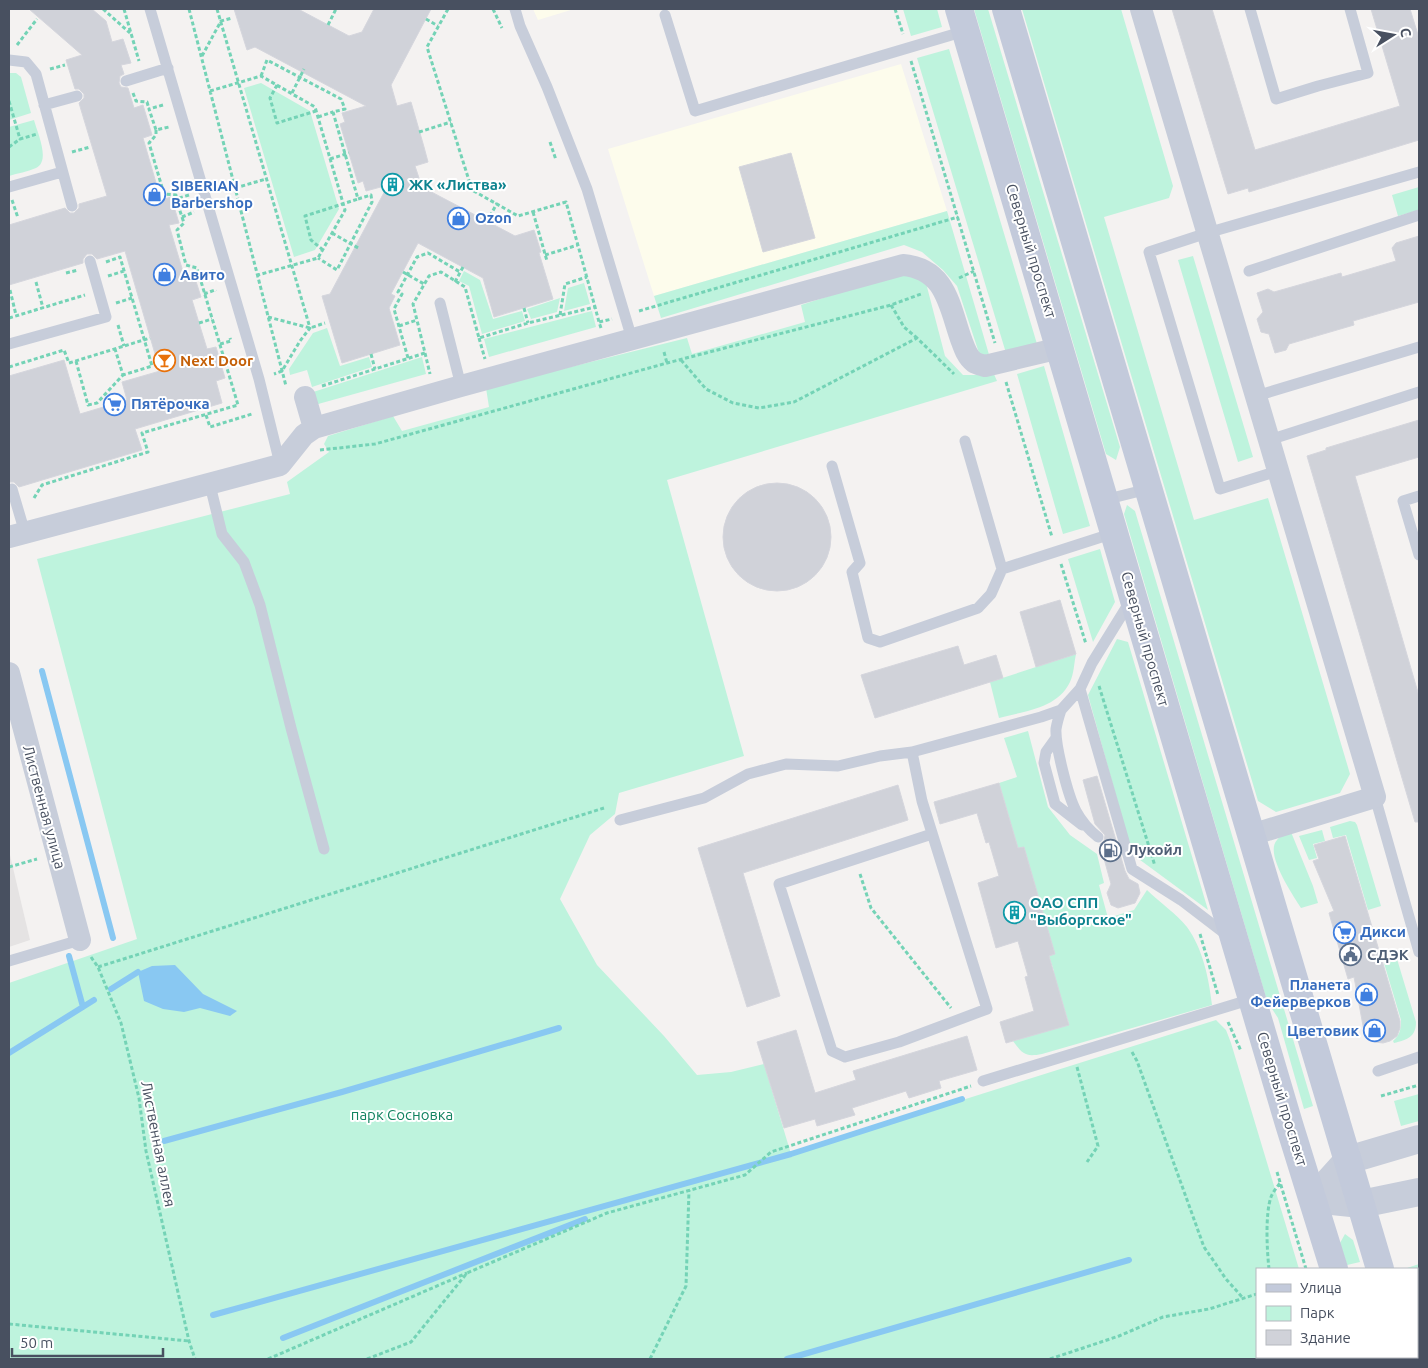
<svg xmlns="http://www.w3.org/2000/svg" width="1428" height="1368" font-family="Ubuntu,sans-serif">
<rect width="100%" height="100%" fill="#f4f2f1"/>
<path fill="#fdfcec" d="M533 9H574L538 20Z
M901 64 947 211 654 296 608 149Z"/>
<path fill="#e5e3e3" d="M9 851 30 940 9 947Z"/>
<path fill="#bef3dd" d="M903 9H937L942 27 911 36Z
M974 9H988L1120 447 1116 460 1106 454Z
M1022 9H1121L1173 186 1169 198 1104 217 1194 520 1268 498 1350 774 1340 793 1276 812 1258 801Z
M949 49 1037 344 1006 353 917 58Z
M9 73H16L21 77 31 113 9 120Z
M261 83 310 111 339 209 315 250 294 257 244 88Z
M34 120C37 132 51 161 36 168 27 172 18 173 9 176V127Z
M1419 187V210L1398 216 1392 195Z
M947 211 990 358 979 353 957 286 943 270 922 252 904 245 661 318 654 296Z
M1193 256 1253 457 1238 462 1178 260Z
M464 271 480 280 493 319 522 311 525 321 482 334 469 286 459 281Z
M898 274 916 275 926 283 945 356 963 375H977L993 372 997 381 667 480 744 756 619 793 615 814 590 835 560 899 597 965 664 1036 697 1075 731 1072 764 1064 791 1154 1216 1020 1226 1030 1231 1043 1299 1269H1257V1357H1325L1326 1359H9V983L137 939 37 559 290 494 287 482 329 452 324 444 328 436 393 416 402 431 489 407 486 388 687 338 692 354 805 322 801 305Z
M584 283 590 304 564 311 568 288Z
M560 298 557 312 531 319 527 309Z
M592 311 596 327 489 357 484 339Z
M327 328 340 366 369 357 372 367 312 387 307 370 290 375 289 369 313 333Z
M422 357 426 374 311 406 307 394Z
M1044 366 1090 526 1063 534 1017 374Z
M1127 505 1135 511 1313 1106 1304 1109 1278 1018 1267 1001 1124 514Z
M1100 549 1115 602 1093 642 1068 559Z
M1117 639 1128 642 1208 910 1132 854 1088 695Z
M1076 654C1074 663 1074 674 1070 682 1057 709 1024 711 999 718L990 682Z
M1028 731 1048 807 1070 835 1097 854 1104 883 1099 885 1108 918 1134 910 1147 890C1159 902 1177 914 1187 927 1203 949 1209 979 1212 1005L1042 1054C1026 1057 1023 1055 1013 1041L1069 1024 1056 981 1048 973 1054 971 1049 956 1055 954 1024 847 1018 848 999 783 1017 777 1004 738Z
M1350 821 1355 822 1357 825 1381 906 1368 910 1346 835 1333 838 1330 827Z
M1322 830 1325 841 1313 844 1317 858 1309 860 1299 836Z
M1291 832 1313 886 1318 903 1301 908C1293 895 1264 853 1277 840 1280 836 1286 834 1291 832Z
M1397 959 1416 1022C1416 1037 1407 1040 1394 1043L1393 1041C1400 1035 1401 1029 1401 1020L1384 963Z
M1419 1094V1121L1401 1126 1394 1101Z
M1345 1234 1353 1240 1360 1262 1347 1265 1340 1243Z
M1419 1264V1339L1417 1331V1269H1404Z"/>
<path fill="#89c8f2" d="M175 965 203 994 237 1011 230 1016 200 1008 184 1012 163 1009 144 1001 138 972 152 966Z"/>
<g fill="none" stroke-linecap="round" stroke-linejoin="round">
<path stroke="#89c8f2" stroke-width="6" d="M42 671 113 938
M69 956 83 1007
M111 989 138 972
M9 1053 94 1000
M164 1141 342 1092 559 1028
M213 1315 791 1154 962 1099
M283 1338 585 1219
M787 1359 1129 1260"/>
</g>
<path fill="#d0d2d9" stroke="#d5d6dd" d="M29 9H92L106 21 112 42 123 39 131 63 121 65 124 74 120 76 119 83 121 87 128 88 134 108 143 105 152 135 143 138 161 200 171 197 179 223 169 225 184 275 193 272 201 297 192 300 199 323 207 349 216 347 225 378 216 381 222 403 135 429 142 450 19 487 14 482H9V376L64 360 80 414 127 400 122 382 160 371 125 251 97 259 92 254H87L83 259V263L9 285V225L65 208 70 213H74L79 208V204L107 196 79 103 84 98V94L79 89H75L66 60 82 55Z
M234 9H298L349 36 362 32 374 9H431L391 85 397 106 411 102 424 147 428 162 415 166 422 187 515 236 534 230 541 252 539 253 553 299 494 317 483 278 418 243 391 294 395 296 389 308 400 345 342 363 322 296 330 294 388 185 366 191 363 181 358 183 340 124 345 122 342 113 366 106 255 47 247 50Z
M1172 9H1212L1255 150 1400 106 1371 9H1410L1419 38V140L1249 192 1248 188 1228 194Z
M791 153 815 238 763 252 739 167Z
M1419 236V302L1353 321 1354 325 1289 344 1286 350 1275 353 1269 334 1261 332 1257 319 1263 312 1257 293 1268 289 1274 292 1341 273 1342 277 1396 261 1392 248 1396 243Z
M1419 420V457L1355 476 1419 696V822H1415L1307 456 1326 450V448Z
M723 537a54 54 0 1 1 108 0a54 54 0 1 1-108 0Z
M1060 600 1076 654 1036 667 1020 612Z
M958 646 964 665 996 655 1003 678 875 718 861 675Z
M1097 776 1125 871 1129 879 1138 884 1140 893 1135 903 1118 908 1111 905 1107 893 1111 884 1100 844 1104 841 1105 835 1095 824 1083 780Z
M999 783 1018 848 1024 847 1055 954 1049 956 1069 1025 1006 1043 1000 1022 1034 1011 1025 977 1028 976 1018 941 996 948 978 883 999 876 989 842 986 843 977 813 940 824 934 802Z
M898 785 908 820 743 873 780 996 747 1007 698 848Z
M1345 836 1400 1021V1028L1397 1036 1390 1041 1383 1043 1375 1042 1368 1038 1364 1031 1354 977 1348 979 1329 913 1334 911 1313 861 1319 859 1314 845Z
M796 1030 815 1093 856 1080 853 1071 967 1036 977 1070 939 1081 941 1088 909 1098 906 1091 852 1108 855 1115 817 1126 815 1119 784 1128 757 1042Z"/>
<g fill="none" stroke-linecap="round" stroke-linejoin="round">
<path stroke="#74d3b6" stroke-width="3" stroke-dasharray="4 2.5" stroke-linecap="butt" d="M103 9 130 33
M124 9 139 61
M189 9 286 386
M217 9 310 328 300 341 282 371 274 374
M448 9 427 47 472 190 518 216 566 202 595 307
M493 9 502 28
M895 9 903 34
M426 19 438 26
M328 25 336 9
M17 45 37 19
M202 56 221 21 232 18
M911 61 995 343
M50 69 65 65
M261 76 267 60 341 99 345 109 333 112 358 199 371 195 372 202 337 270 318 258
M277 85 270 98 277 123 316 111
M210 91 261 76 315 107 343 203 345 210 318 258 258 275
M133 93 136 101 147 102 149 109
M292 93 304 69
M9 101 20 139 37 134
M163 105 149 109 156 130 169 127
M318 117 333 112
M156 130V135L149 143 164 194 176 195V199
M419 132 451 122
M550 142 556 160
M9 147 20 139
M72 152 90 147
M330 159 349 153
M235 188 266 179
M189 195 176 199 182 217 194 212
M12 200 18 218
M533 212 547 261
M487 222 497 203
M332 233 360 249
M323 250 311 240 305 216 358 199
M545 255 578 245
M106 262 120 257 152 366 123 375
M403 272 424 284
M66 273 78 270
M108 276 124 271
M959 278 974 271
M36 282 43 308
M455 282 463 267
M10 290 16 315
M204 294 215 290 216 291
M116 303 132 298
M891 305 904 327 917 338
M524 308 528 323
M639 311 958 217
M560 315 565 284 587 277
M268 317 310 328 325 323
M9 318 85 295
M199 323 212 319
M118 325 124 346
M399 326 417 320
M601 328 599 322 612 319
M479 338 485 359
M220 344 231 341 230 338
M664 352 667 363
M425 353 430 374
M371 354 375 369
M408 358 394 309 402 294 398 292 417 257 428 253 460 272
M681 360 706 389 733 403 759 408 794 402 917 338 954 374
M76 361 88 405 97 403 123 375 115 349
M9 367 64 350 69 363 150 338
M1006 382 1052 537
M322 386 425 353 413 304 429 276 441 272 465 287 479 338 528 323 595 307 599 322
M206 415 210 427 252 414
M320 450 375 444 667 363 891 305 921 294
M34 498 42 485 148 452 142 433 238 405 197 268 186 265 177 230 184 223 182 217
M1061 564 1086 644
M1099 686 1155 866
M9 867 37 859
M860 874 871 908 951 1008
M1200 934 1218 995
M91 957 98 967 121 1023 139 1098 146 1151 189 1341 195 1359
M98 967 604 808
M1228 1022 1241 1051
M1132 1052 1137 1061 1204 1247 1226 1279 1243 1298
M1077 1067 1098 1146 1087 1162
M1381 1096 1419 1085
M1277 1172 1306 1269
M1269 1269C1267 1251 1265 1214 1271 1197 1273 1192 1277 1187 1280 1183
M9 1324 189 1341
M1297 1357 1298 1359
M1332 1357 1333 1359
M268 1359 467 1273
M367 1359 411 1342 467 1273 607 1213 745 1175 771 1152 971 1086
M650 1359 686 1286 689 1190
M1050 1359 1119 1336 1163 1317 1209 1309 1257 1294
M1319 1359 1320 1357"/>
<path stroke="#c7cdda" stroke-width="11" d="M150 9 259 379 280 464
M515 9 520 26 547 87 587 189 632 339
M1250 9 1276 99 1318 86 1368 73 1350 9
M665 15 695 111 965 31
M9 60 26 62 36 74 72 206
M126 81 168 68
M44 105 77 96
M9 187 62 172
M1249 271 1419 215
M440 303 461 386
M9 344 106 317 90 261
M1256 396 1419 347
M1269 440 1419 392
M965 441 1002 569
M832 466 860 563 852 572 868 638 880 642 978 608 991 594 1002 569 1114 533
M1278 471 1220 489 1149 252 1207 233 1419 172
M210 485 222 534 244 562 260 605 291 728 324 849
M12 489 25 533
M1419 496 1403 501 1419 555
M1104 500 1148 489
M1131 600 1092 663 1080 689 1132 869 1181 900 1228 936
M1061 710C1059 716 1057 723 1056 729 1055 745 1068 796 1076 811 1082 822 1089 830 1098 837
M1056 738 1046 752 1044 763 1055 804 1082 825
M1375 797 1419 952
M620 820 704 798 748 774 786 764 838 766 880 756 912 752
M932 834 779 884 832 1051 845 1057 899 1042 987 1009 922 801 912 752 1041 717 1061 710 1080 689
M9 961 80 940
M1378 1071 1419 1057
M983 1081 1252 999"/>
<path stroke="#c7cdda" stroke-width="22" d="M1141 9 1375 797 1251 835
M314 428 461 386 903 265C946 269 949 305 961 339 964 347 967 357 974 362 977 364 982 365 985 366L1060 348
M9 537 280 465 304 435 314 428 305 397
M9 673 80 940"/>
<path stroke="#c7cdda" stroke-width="28" d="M1313 1199 1348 1160 1419 1139
M1313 1199 1361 1204 1419 1192"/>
<path stroke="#c3cadb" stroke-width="28" d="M959 9 1289 1124 1334 1269
M1006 9 1380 1269
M1360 1357 1361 1359
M1406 1357V1359"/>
</g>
<defs>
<symbol id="building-ring" viewBox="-11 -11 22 22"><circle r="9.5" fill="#fff" stroke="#0f9aa8" stroke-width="1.5"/><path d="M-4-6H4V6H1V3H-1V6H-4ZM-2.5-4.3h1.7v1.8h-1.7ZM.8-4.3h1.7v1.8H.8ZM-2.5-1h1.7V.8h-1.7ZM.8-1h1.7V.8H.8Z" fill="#0f9aa8"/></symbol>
<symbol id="shop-ring" viewBox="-11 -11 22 22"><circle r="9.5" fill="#fff" stroke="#3f7fe0" stroke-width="1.5"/><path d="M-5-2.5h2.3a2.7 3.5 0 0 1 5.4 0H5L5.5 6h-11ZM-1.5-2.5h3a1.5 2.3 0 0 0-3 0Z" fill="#3f7fe0"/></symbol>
<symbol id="bar-ring" viewBox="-11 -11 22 22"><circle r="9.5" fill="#fff" stroke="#e8710a" stroke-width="1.5"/><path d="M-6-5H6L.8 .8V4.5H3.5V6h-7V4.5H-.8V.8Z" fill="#e8710a"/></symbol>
<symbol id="supermarket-ring" viewBox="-11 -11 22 22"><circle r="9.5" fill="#fff" stroke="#3f7fe0" stroke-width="1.5"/><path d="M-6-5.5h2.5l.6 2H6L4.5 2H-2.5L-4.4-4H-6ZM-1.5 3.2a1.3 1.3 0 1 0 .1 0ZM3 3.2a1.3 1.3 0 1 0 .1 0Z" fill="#3f7fe0"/></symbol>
<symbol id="fuel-ring" viewBox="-11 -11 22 22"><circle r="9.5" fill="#fff" stroke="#5c6f8a" stroke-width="1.5"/><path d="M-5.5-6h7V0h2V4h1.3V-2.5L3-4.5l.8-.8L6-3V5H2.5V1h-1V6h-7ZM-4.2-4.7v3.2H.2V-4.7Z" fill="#5c6f8a"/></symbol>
<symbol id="civic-ring" viewBox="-11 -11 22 22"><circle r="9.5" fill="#fff" stroke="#5c6f8a" stroke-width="1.5"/><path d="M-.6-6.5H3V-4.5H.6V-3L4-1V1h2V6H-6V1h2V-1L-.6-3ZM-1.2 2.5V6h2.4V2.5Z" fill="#5c6f8a"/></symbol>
</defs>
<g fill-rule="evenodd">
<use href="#building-ring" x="380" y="172" width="25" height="25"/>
<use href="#shop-ring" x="142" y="182" width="25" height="25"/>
<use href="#shop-ring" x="446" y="206" width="25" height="25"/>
<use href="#shop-ring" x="152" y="262" width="25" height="25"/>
<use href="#bar-ring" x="152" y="348" width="25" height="25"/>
<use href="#supermarket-ring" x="102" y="392" width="25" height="25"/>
<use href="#fuel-ring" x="1098" y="838" width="25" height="25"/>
<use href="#building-ring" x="1002" y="900" width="25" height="25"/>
<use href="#supermarket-ring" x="1332" y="920" width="25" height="25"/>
<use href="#civic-ring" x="1338" y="942" width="25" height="25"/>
<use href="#shop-ring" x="1354" y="982" width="25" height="25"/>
<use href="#shop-ring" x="1362" y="1018" width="25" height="25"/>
</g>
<g text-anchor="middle" stroke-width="4" stroke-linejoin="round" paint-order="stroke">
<g font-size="15" font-weight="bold" fill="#0d838f" stroke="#fff" text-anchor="start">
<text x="409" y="190">ЖК «Листва»</text>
<text x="1030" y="908">ОАО СПП<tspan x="1030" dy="17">"Выборгское"</tspan></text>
</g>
<g font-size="15" font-weight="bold" fill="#366cbe" stroke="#fff" text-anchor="start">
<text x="171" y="191">SIBERIAN<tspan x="171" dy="17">Barbershop</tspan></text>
<text x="475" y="223">Ozon</text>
<text x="180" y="280">Авито</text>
<text x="131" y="409">Пятёрочка</text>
<text x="1360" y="937">Дикси</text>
<text x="1351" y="990" text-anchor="end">Планета<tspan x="1351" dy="17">Фейерверков</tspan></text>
<text x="1359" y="1036" text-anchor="end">Цветовик</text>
</g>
<g font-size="15" fill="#485060" stroke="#fff">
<text transform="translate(1031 251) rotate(73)" y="5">Северный проспект</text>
<text transform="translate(1145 639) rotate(74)" y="5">Северный проспект</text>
<text transform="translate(44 807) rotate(75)" y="5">Лиственная улица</text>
<text transform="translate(1282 1099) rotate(73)" y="5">Северный проспект</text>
<text transform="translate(158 1144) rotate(79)" y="5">Лиственная аллея</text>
</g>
<g font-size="15" font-weight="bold" fill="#c56008" stroke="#fff" text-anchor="start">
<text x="180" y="366">Next Door</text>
</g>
<g font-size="15" font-weight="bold" fill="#4e5e75" stroke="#fff" text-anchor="start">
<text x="1127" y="855">Лукойл</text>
<text x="1367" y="960">СДЭК</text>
</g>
<g font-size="15" fill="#128260" stroke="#fff">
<text x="402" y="1120">парк Сосновка</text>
</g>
</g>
<rect width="1428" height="1368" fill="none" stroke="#485060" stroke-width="20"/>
<rect x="1256" y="1268" width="162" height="90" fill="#ffffff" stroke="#b6b9bf"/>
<rect x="1266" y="1284" width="25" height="8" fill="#c3cadb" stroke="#b6b9bf"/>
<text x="1300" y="1293" font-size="15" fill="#485060">Улица</text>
<rect x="1266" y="1306" width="25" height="15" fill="#bef3dd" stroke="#b6b9bf"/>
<text x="1300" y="1318" font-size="15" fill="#485060">Парк</text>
<rect x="1266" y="1330" width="25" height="15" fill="#d0d2d9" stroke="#b6b9bf"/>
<text x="1300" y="1343" font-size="15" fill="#485060">Здание</text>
<g transform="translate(1393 35) rotate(79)" stroke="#ffffff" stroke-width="4" paint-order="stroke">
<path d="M0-4L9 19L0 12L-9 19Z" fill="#485060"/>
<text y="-8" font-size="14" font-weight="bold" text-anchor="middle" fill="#485060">С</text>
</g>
<path d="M12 1348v8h151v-8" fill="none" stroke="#485060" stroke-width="2.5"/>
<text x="20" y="1348" font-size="15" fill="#485060" stroke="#ffffff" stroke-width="4" paint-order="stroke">50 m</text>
</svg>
